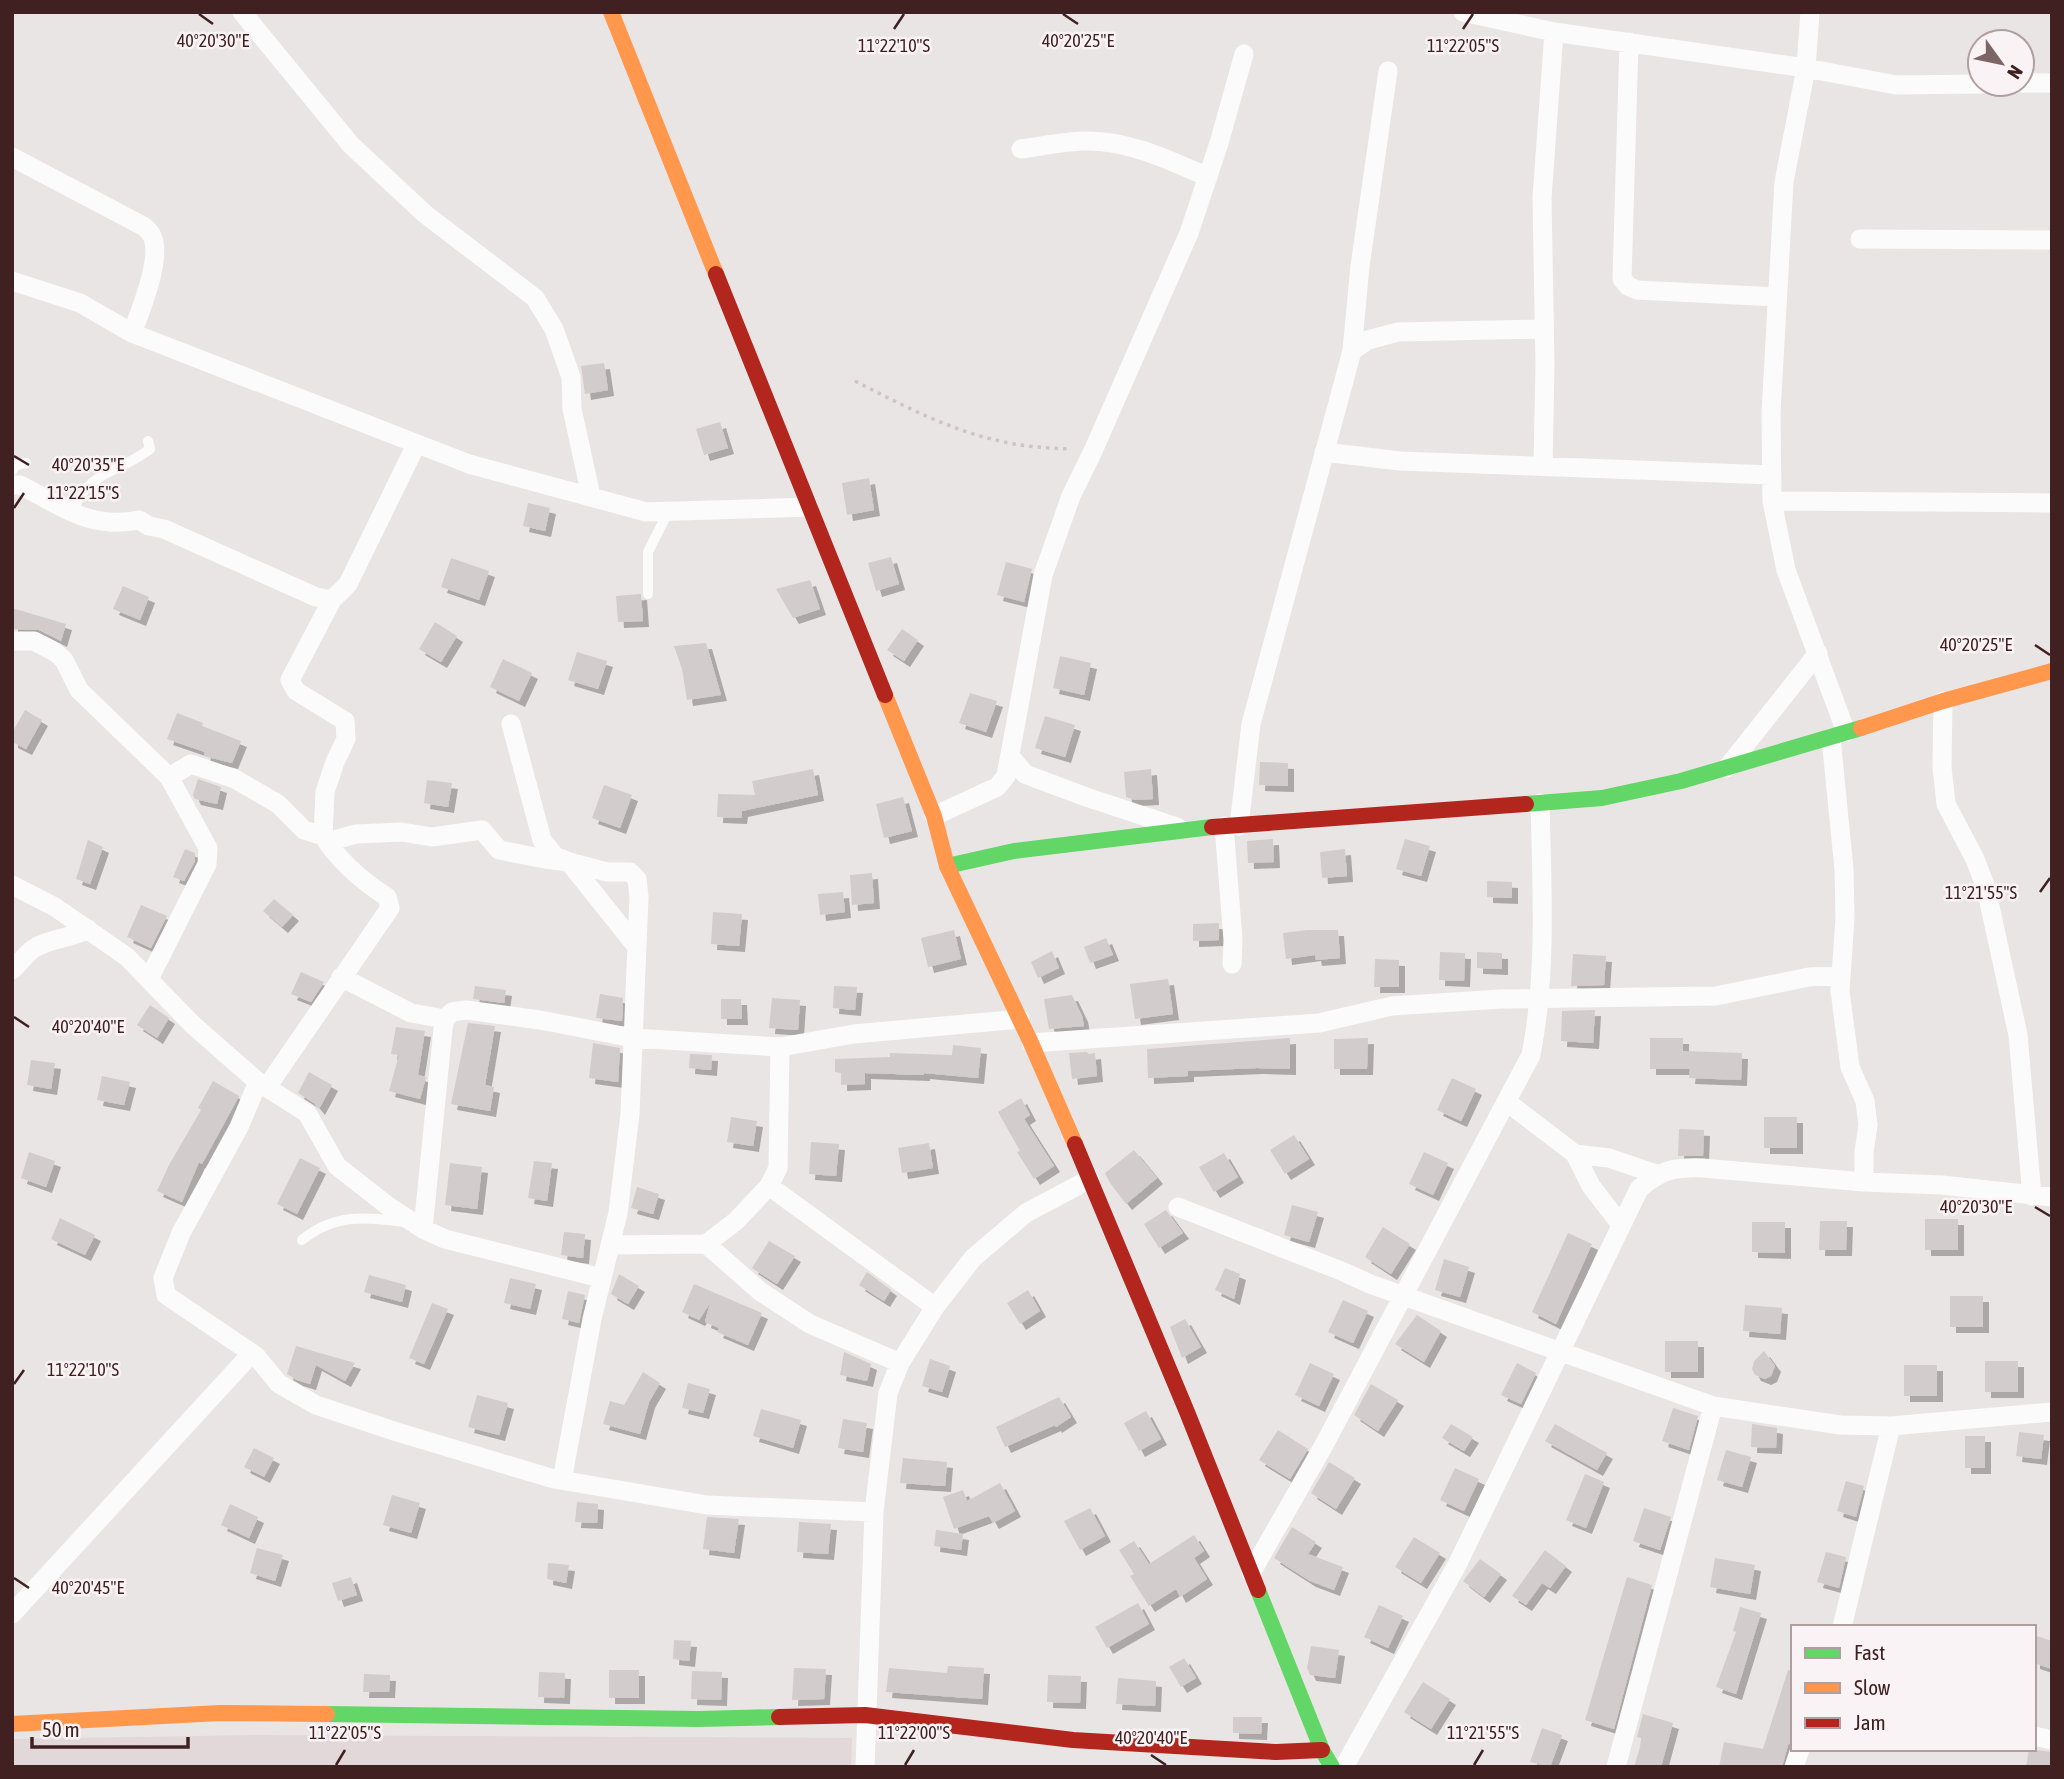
<svg xmlns="http://www.w3.org/2000/svg" width="2064" height="1779" font-family="'Asap Condensed',sans-serif">
<defs>
<filter id="shadow"><feDropShadow dx="6" dy="6" stdDeviation="0" flood-color="#0004"/></filter>
</defs>
<rect width="100%" height="100%" fill="#eae5e5"/>
<path fill="#e2d7d9" d="M255 1735 852 1738 851 1767H12V1739Z"/>
<path fill="#d2cccc" filter="url(#shadow)" d="M604 363 608 390 585 394 581 366Z
M720 422 728 448 704 455 696 429Z
M869 478 874 510 847 515 842 483Z
M528 503 550 508 545 531 523 526Z
M891 557 899 584 876 591 868 563Z
M451 558 489 571 479 600 441 587Z
M1006 562 1032 569 1024 602 997 595Z
M810 580 820 609 793 618 776 589Z
M123 586 149 597 140 620 113 609Z
M641 594 643 621 618 622 616 596Z
M12 608 66 624 61 641 39 630 12 629Z
M435 622 457 636 441 662 419 649Z
M902 629 918 640 904 661 887 650Z
M706 643 721 695 687 700 682 669 674 646Z
M577 652 607 661 598 689 568 680Z
M1060 656 1091 663 1084 695 1053 688Z
M503 659 532 673 519 701 490 687Z
M970 693 997 701 986 732 959 723Z
M25 710 42 720 26 749 12 742V733Z
M177 713 203 723 202 726 241 741 232 763 204 756 205 752 167 739Z
M1045 716 1075 725 1065 757 1035 748Z
M1260 762 1288 763V786L1259 785Z
M813 769 818 795 742 811 741 818 717 817 718 794 755 795 752 781Z
M1151 769 1153 799 1135 800 1126 797 1124 772Z
M198 779 221 787 217 804 195 799 193 795Z
M427 780 452 783 448 807 424 803Z
M604 785 632 795 620 828 592 818Z
M903 797 912 831 884 838 876 804Z
M1273 839 1274 862 1248 863 1247 841Z
M1405 839 1430 846 1421 876 1396 869Z
M88 840 103 847 90 884 76 879Z
M185 849 195 853V861L184 881 173 877Z
M1345 849 1347 876 1322 878 1320 852Z
M872 873 874 903 852 905 850 875Z
M1487 881 1512 882V898L1487 897Z
M843 892 845 912 820 915 818 894Z
M274 899 293 915 282 927 263 911Z
M141 905 167 916 151 948 127 937Z
M713 912 742 914 739 946 711 944Z
M1219 923V940L1193 941V924Z
M954 930 961 959 928 967 921 938Z
M1307 930H1338L1340 958 1316 960 1315 955 1286 959 1283 933Z
M1106 938 1113 955 1090 963 1084 947Z
M1052 951 1059 968 1038 978 1031 962Z
M1440 952 1465 953 1464 981 1439 980Z
M1477 952 1502 953V969L1477 968Z
M1573 954 1606 956 1604 985 1571 986Z
M1375 959 1399 960V987H1374Z
M301 972 324 982 311 1002 291 994Z
M1168 979 1173 1014 1135 1019 1130 984Z
M475 986 506 990 504 1003 473 999Z
M834 986 857 987 855 1010 833 1008Z
M600 994 623 998 622 1021 596 1018Z
M1072 995 1082 1016 1084 1026 1049 1029 1044 999Z
M772 998 800 1000 798 1030 769 1028Z
M721 999H741L742 1019H721Z
M150 1005 169 1018 157 1038 137 1025Z
M1595 1010 1593 1043 1561 1041 1562 1011Z
M468 1023 495 1026 485 1085 494 1087 490 1111 451 1104Z
M396 1027 425 1031 418 1075 426 1077 420 1099 389 1091 399 1055 391 1054Z
M1290 1038V1069L1257 1068 1188 1071V1076L1148 1078 1147 1049Z
M1368 1038 1367 1069H1334V1039Z
M1650 1038H1683V1051L1742 1053 1741 1080 1689 1078 1690 1069H1650Z
M593 1043 620 1048 618 1082 589 1078Z
M953 1045 981 1048 978 1078 924 1073V1075L865 1073V1084L841 1085V1073L835 1072V1059L890 1057V1053L952 1055Z
M1087 1052 1088 1054 1095 1053 1097 1076 1072 1079 1069 1053Z
M690 1054 712 1055 711 1070 689 1068Z
M31 1060 55 1063 51 1089 27 1085Z
M309 1072 332 1085 319 1109 314 1103 298 1093Z
M102 1076 130 1082 124 1105 97 1100Z
M1452 1078 1476 1089 1461 1121 1437 1110Z
M213 1081 239 1096 202 1164 199 1162 182 1202 157 1191 169 1165 201 1110 198 1108Z
M1021 1098 1030 1115 1024 1119 1054 1166 1034 1179 1017 1152 1020 1151 998 1112Z
M731 1117 757 1121 753 1146 727 1142Z
M1764 1117H1797V1148H1764Z
M1679 1129 1704 1130 1703 1156H1678Z
M1294 1135 1309 1159 1285 1174 1270 1150Z
M811 1142 839 1144 836 1176 809 1174Z
M929 1143 933 1168 902 1173 898 1148Z
M1134 1150 1157 1178 1126 1204 1110 1183 1105 1173Z
M29 1152 55 1161 46 1187 21 1178Z
M1424 1152 1448 1163 1433 1195 1409 1184Z
M1224 1153 1238 1177 1214 1192 1199 1167Z
M300 1158 320 1168 297 1214 277 1204Z
M534 1161 552 1163 547 1201 528 1198Z
M450 1163 482 1167 477 1209 445 1205Z
M637 1187 659 1194 653 1214 631 1208Z
M1292 1205 1318 1212 1309 1242 1284 1235Z
M1166 1210 1183 1233 1159 1248 1144 1224Z
M60 1218 95 1235 85 1255 51 1239Z
M1925 1219H1958V1250H1925Z
M1820 1221H1847L1846 1250H1819Z
M1752 1222H1785V1253L1752 1252Z
M1383 1227 1410 1244 1391 1274 1365 1257Z
M564 1232 585 1234 583 1258 561 1255Z
M1568 1233 1592 1244 1556 1324 1532 1312Z
M769 1241 795 1256 777 1284 752 1268Z
M1444 1259 1469 1267 1460 1297 1435 1290Z
M1225 1268 1240 1274 1234 1299 1215 1290Z
M867 1272 891 1290 884 1301 859 1285Z
M619 1274 639 1286 628 1304 611 1294Z
M369 1275 406 1285 402 1302 364 1292Z
M510 1278 536 1284 530 1309 504 1303Z
M694 1284 762 1313 748 1345 717 1332 719 1328 705 1322 710 1303 699 1320 682 1312Z
M1028 1290 1040 1311 1020 1324 1007 1303Z
M568 1291 585 1295 579 1323 562 1319Z
M1950 1296H1983V1327H1950Z
M1343 1300 1368 1311 1353 1343 1328 1332Z
M432 1303 448 1309 424 1364 409 1358Z
M1745 1305 1782 1308 1780 1334 1743 1331Z
M1417 1315 1441 1331 1424 1362 1395 1344Z
M1185 1319 1201 1347 1182 1358 1170 1327Z
M1665 1341H1698V1372H1665Z
M296 1346 320 1353 355 1363 345 1381 316 1365 310 1384 297 1380 287 1374Z
M1764 1351 1775 1366 1771 1376 1765 1379 1755 1375 1752 1369 1754 1361Z
M844 1352 871 1364 867 1381 840 1375Z
M930 1359 950 1366 942 1392 922 1386Z
M1985 1361H2018V1392H1985Z
M1310 1363 1334 1374 1319 1406 1295 1395Z
M1517 1363 1536 1373 1521 1404 1501 1395Z
M1904 1365H1937V1396H1904Z
M643 1372 660 1383 649 1402 640 1434 603 1424 610 1401 624 1405Z
M688 1383 710 1389 703 1413 682 1408Z
M1371 1384 1398 1400 1378 1431 1354 1415Z
M477 1395 508 1403 499 1435 468 1427Z
M1059 1397 1071 1417 1056 1427 1055 1425 1005 1447 996 1427Z
M1673 1408 1698 1416 1689 1450 1662 1441Z
M761 1409 801 1420 793 1448 753 1436Z
M1146 1411 1161 1439 1139 1451 1124 1423Z
M843 1419 867 1423 863 1452 838 1448Z
M1451 1424 1473 1437 1464 1451 1442 1438Z
M1555 1424 1607 1453 1597 1470 1545 1441Z
M1752 1424 1777 1428 1776 1448 1751 1447Z
M1278 1430 1308 1449 1290 1479 1259 1460Z
M2019 1432 2044 1435 2041 1459 2016 1456Z
M1965 1436H1985V1468H1965Z
M254 1448 274 1458 264 1477 244 1467Z
M1726 1450 1751 1457 1742 1487 1717 1480Z
M903 1458 947 1462 945 1486 900 1483Z
M1329 1462 1355 1478 1336 1509 1311 1493Z
M1455 1468 1479 1479 1464 1511 1440 1500Z
M1585 1474 1604 1482 1586 1528 1566 1520Z
M1846 1481 1864 1486 1856 1517 1837 1511Z
M1000 1483 1015 1511 993 1523 989 1516 954 1529 943 1497 963 1490 967 1501Z
M392 1495 420 1503 411 1533 383 1525Z
M577 1502 598 1504 597 1523 575 1522Z
M230 1504 258 1517 249 1538 221 1525Z
M1090 1508 1105 1536 1080 1550 1064 1521Z
M1644 1508 1671 1517 1660 1550 1633 1541Z
M707 1517 739 1519 734 1553 703 1549Z
M799 1522 831 1524 828 1554 797 1552Z
M1292 1527 1316 1542 1308 1554 1343 1567 1334 1590 1310 1581 1274 1558Z
M936 1530 963 1534 961 1550 934 1546Z
M1194 1535 1204 1551 1194 1558 1207 1579 1180 1597 1176 1589 1149 1606 1130 1576 1134 1574 1119 1550 1134 1541 1149 1564Z
M1414 1537 1440 1553 1421 1583 1395 1567Z
M257 1548 283 1555 275 1581 250 1573Z
M1545 1550 1566 1566 1550 1588 1542 1583 1526 1605 1512 1596Z
M1826 1552 1846 1557 1839 1588 1817 1582Z
M1715 1558 1755 1565 1750 1594 1710 1587Z
M1480 1559 1501 1574 1484 1597 1463 1581Z
M548 1563 569 1565 566 1583 547 1579Z
M351 1577 357 1595 338 1601 332 1583Z
M1627 1577 1652 1585 1614 1729 1585 1720Z
M1138 1603 1149 1624 1107 1648 1095 1627Z
M1379 1605 1403 1616 1388 1648 1364 1637Z
M1740 1607 1761 1613 1736 1694 1716 1687 1736 1632 1733 1631Z
M2034 1635 2052 1641V1669L2034 1663Z
M674 1640 691 1641 689 1661 673 1659Z
M1311 1646 1339 1650 1335 1678 1310 1675 1307 1668Z
M1184 1658 1196 1678 1181 1687 1169 1667Z
M948 1666 984 1668 982 1699 886 1692 889 1668 947 1673Z
M794 1668 826 1669 824 1699 792 1700Z
M609 1670H639V1698H609Z
M1788 1670 1793 1671V1739L1788 1745 1782 1767H1719L1724 1742 1763 1749Z
M692 1671 722 1672 721 1700 691 1699Z
M539 1672 565 1673 564 1698 538 1697Z
M364 1674 390 1675 389 1692H363Z
M1048 1675 1081 1676 1080 1703 1047 1702Z
M1118 1678 1156 1681 1155 1706 1116 1704Z
M1423 1682 1450 1699 1431 1729 1404 1712Z
M1643 1714 1673 1723 1661 1767H1634L1640 1747 1641 1738 1637 1737Z
M1233 1717H1262L1261 1734 1233 1733Z
M1542 1728 1562 1735 1550 1767 1530 1762Z
M2029 1749 2052 1752V1767H2026Z"/>
<g fill="none" stroke-linecap="round" stroke-linejoin="round">
<path stroke="#cdc4c4" stroke-width="3.5" stroke-dasharray="3.5 5" stroke-linecap="butt" d="M855 381C902 405 949 430 1000 441 1024 447 1047 448 1071 449"/>
<path stroke="#fcfbfb" stroke-width="10" d="M12 471 16 465 26 463
M71 514C90 468 116 475 150 449L148 441
M648 594V552L668 512
M302 1240C335 1213 366 1217 405 1222"/>
<path stroke="#fcfbfb" stroke-width="19" d="M242 12 351 145 425 214 535 298 554 329 571 377 572 409 591 496
M1463 12 1554 32 1806 68 1896 85 1980 84
M1810 12 1806 68 1784 182 1771 413 1772 501 1786 570 1846 732
M1629 42 1622 279 1628 286 1637 290 1777 297
M2022 83H2052
M1021 149C1043 146 1065 141 1087 141 1130 141 1169 160 1208 177
M12 157 143 226C146 228 149 231 151 234 164 255 140 312 132 333
M1860 239 2052 240
M12 281 80 303 132 333 469 464 646 512 809 507
M1352 351 1360 266 1388 71
M1324 452 1400 461 1772 475
M1543 466 1545 365 1542 198 1554 32
M12 485H20C62 506 89 530 139 520L149 526 164 529 316 597 332 600 348 584 416 445
M1772 501 2052 503
M12 641H34L55 652 64 660 79 690 169 777 208 848 207 864 149 979
M1943 701 1942 767 1946 804 1975 859 1986 888 2018 1035 2032 1196
M511 724 542 840 555 856 569 862 607 872H630L637 879 639 897 630 1114 618 1213 592 1319 562 1480
M1831 738 1844 869 1845 918 1840 991 1850 1067 1865 1101 1868 1125 1864 1152V1182
M1010 756 1025 774 1086 797 1177 827
M1727 768 1818 653
M169 777 191 764 235 779 278 804 304 830 323 836 325 792 335 762 346 739 345 721 296 691 290 680 332 600
M934 816 997 787 1006 776 1043 575 1071 496 1093 451 1189 233 1219 143 1244 54
M1224 826 1233 940 1232 964
M1239 826 1251 724 1352 351 1368 340 1398 332 1544 329
M327 842 356 834 402 832 432 837 482 830 499 850 545 859 569 862 637 947
M12 885 55 907 127 957 193 1025 258 1082 307 1113 337 1166 388 1206 423 1229 445 1239 601 1278
M12 970C19 964 25 955 33 949 49 938 71 939 88 929
M341 977 411 1013 445 1019
M1031 1043 1319 1023 1392 1006 1501 999 1716 996 1809 977 1841 975
M258 1082 239 1127 181 1233 163 1278 166 1295 256 1356 279 1384 316 1405 397 1432 554 1479 707 1505 874 1512
M267 1087 390 908 387 897C362 881 339 861 323 836
M1507 1102 1575 1154 1591 1186 1621 1225
M1575 1154 1609 1158 1656 1174
M769 1186 935 1307
M1178 1207 1344 1272 1370 1284 1713 1406 1840 1425 1891 1426 2052 1412
M423 1229 443 1029 445 1019 452 1012 466 1010 540 1020 633 1038 780 1047 854 1034 1020 1019
M706 1244 761 1292 810 1324 900 1363
M610 1245 706 1244 736 1221 769 1186 778 1168 780 1047
M1251 1573 1324 1445 1531 1055C1547 973 1542 887 1540 803
M12 1614 252 1353
M1842 1627 1891 1426
M2034 1736 2052 1740
M865 1767 874 1512 888 1393 900 1363 935 1307 973 1258 1026 1213 1090 1179
M1344 1767 1457 1565 1639 1189C1661 1170 1673 1167 1703 1168L1864 1182 1942 1185 2052 1197
M1616 1767 1713 1406
M1794 1767 1800 1749"/>
<path stroke="#63d668" stroke-width="16" d="M1526 804 1602 798 1681 781 1861 728
M947 866 1014 851 1212 827
M1258 1590 1322 1750 1332 1767
M327 1714 699 1719 779 1717"/>
<path stroke="#ff974d" stroke-width="16" d="M611 12 716 274
M885 695 934 816 947 866 1031 1043 1075 1144
M1861 728 1943 701 2052 671
M12 1724 220 1713 327 1714"/>
<path stroke="#b3261e" stroke-width="16" d="M716 274 885 695
M1212 827 1526 804
M1075 1144 1187 1412 1258 1590
M779 1717 865 1715 1073 1740 1276 1752 1322 1750"/>
</g>
<path fill="none" stroke="#402020" stroke-width="2.5" d="M199 14 213 24M1063 14 1078 24M894 29 904 14M1463 29 1473 14M14 456 29 465M14 508 24 493M2035 645 2050 655M2040 892 2050 878M14 1017 29 1027M2035 1207 2050 1216M14 1384 24 1370M14 1578 29 1588M1151 1755 1166 1765M336 1765 345 1750M905 1765 914 1750M1474 1765 1483 1750"/>
<g font-size="18" text-anchor="middle" fill="#402020" stroke="#faf3f5" stroke-width="5" stroke-linejoin="round" paint-order="stroke">
<text x="213" y="47">40°20'30"E</text>
<text x="1078" y="47">40°20'25"E</text>
<text x="894" y="52">11°22'10"S</text>
<text x="1463" y="52">11°22'05"S</text>
<text x="88" y="471">40°20'35"E</text>
<text x="83" y="499">11°22'15"S</text>
<text x="1976" y="651">40°20'25"E</text>
<text x="1981" y="899">11°21'55"S</text>
<text x="88" y="1033">40°20'40"E</text>
<text x="1976" y="1213">40°20'30"E</text>
<text x="83" y="1376">11°22'10"S</text>
<text x="88" y="1594">40°20'45"E</text>
<text x="345" y="1739">11°22'05"S</text>
<text x="914" y="1739">11°22'00"S</text>
<text x="1483" y="1739">11°21'55"S</text>
<text x="1151" y="1744">40°20'40"E</text>
</g>
<rect width="2064" height="1779" fill="none" stroke="#402020" stroke-width="28"/>
<rect x="1791" y="1625" width="245" height="126" fill="#faf3f5" stroke="#b09fa0" stroke-width="2"/>
<rect x="1805" y="1648" width="35" height="10" fill="#63d668" stroke="#b09fa0" stroke-width="2"/>
<text x="1854" y="1660" font-size="21" fill="#402020">Fast</text>
<rect x="1805" y="1683" width="35" height="10" fill="#ff974d" stroke="#b09fa0" stroke-width="2"/>
<text x="1854" y="1695" font-size="21" fill="#402020">Slow</text>
<rect x="1805" y="1718" width="35" height="10" fill="#b3261e" stroke="#b09fa0" stroke-width="2"/>
<text x="1854" y="1730" font-size="21" fill="#402020">Jam</text>
<g transform="translate(2001 63) rotate(123)"><circle r="33" fill="#faf3f5" stroke="#b09fa0" stroke-width="2"/>
<path d="M0-5L12 26L0 18L-12 26Z" fill="#7c6565"/>
<text y="-10" font-size="19" font-weight="bold" text-anchor="middle" fill="#402020">N</text>
</g>
<path d="M32 1737v10h156v-10" fill="none" stroke="#402020" stroke-width="3.5"/>
<text x="42" y="1737" font-size="21" fill="#402020" stroke="#faf3f5" stroke-width="5" paint-order="stroke">50 m</text>
</svg>
